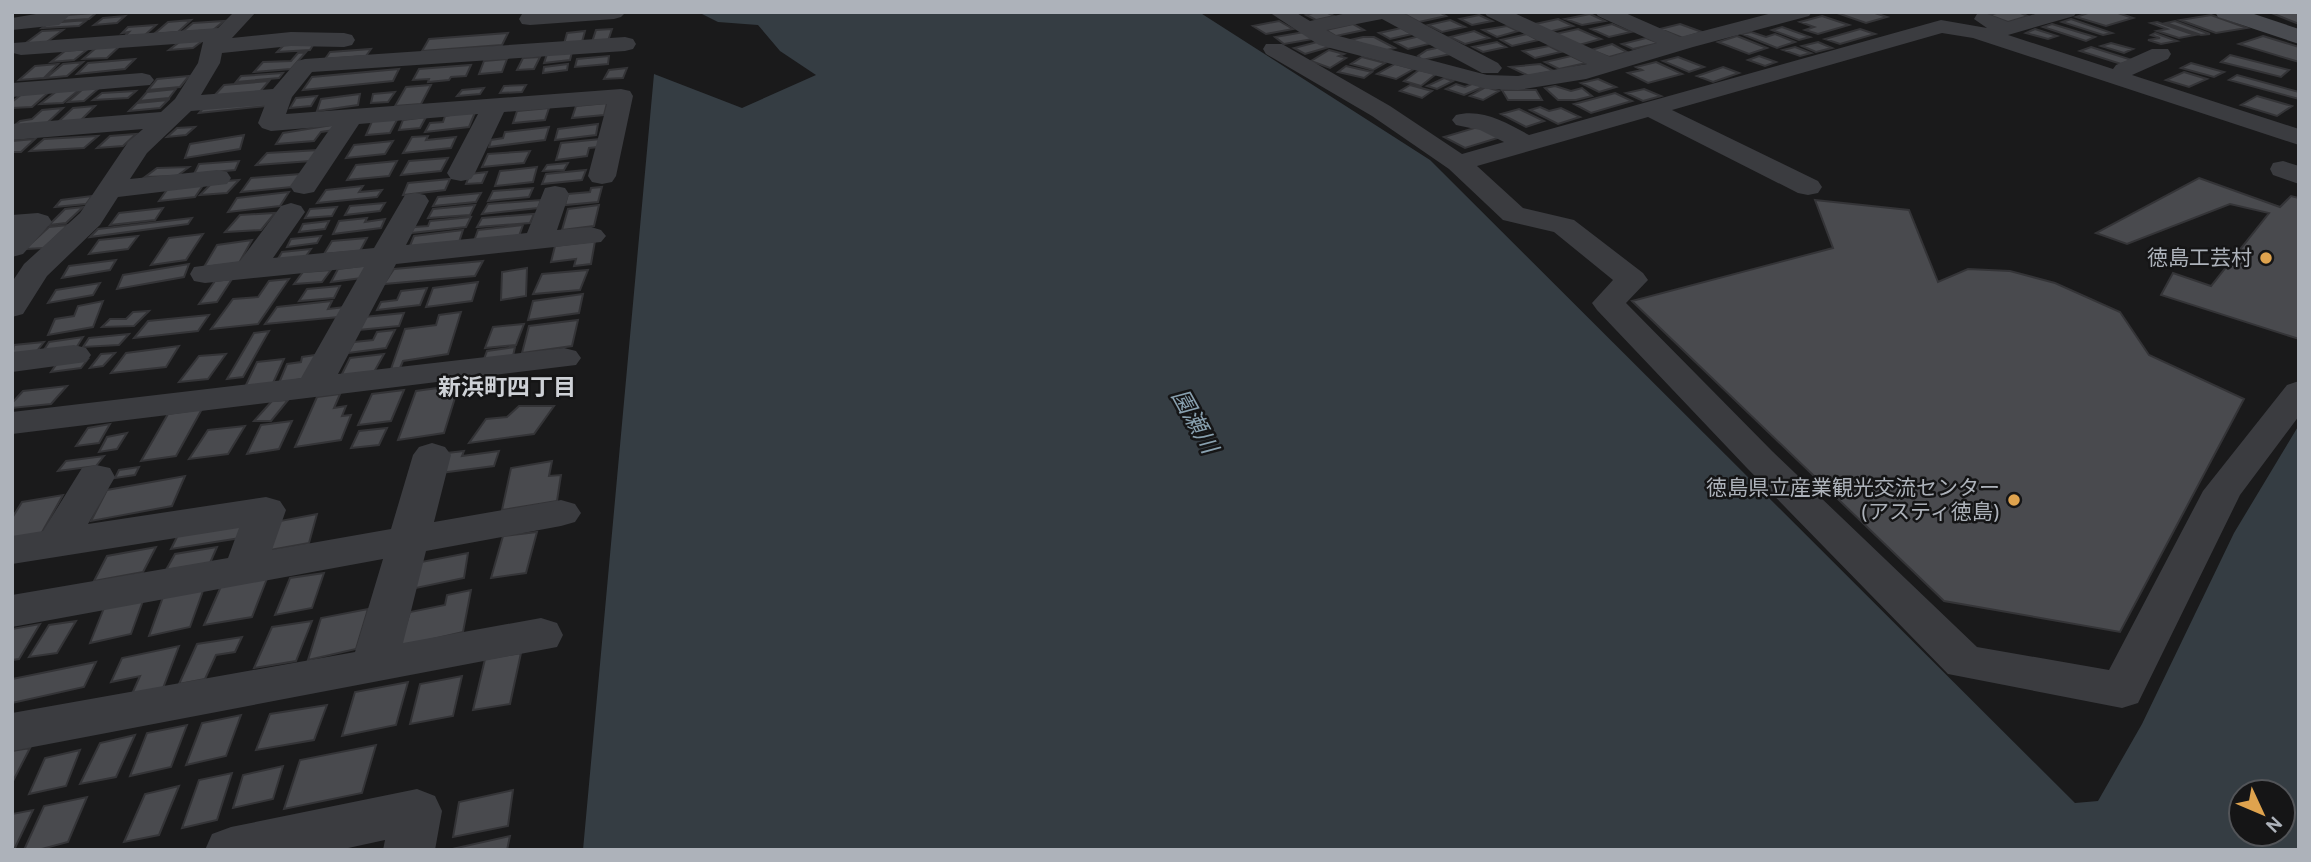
<svg xmlns="http://www.w3.org/2000/svg" width="2311" height="862" font-family="Overpass,'Noto Sans JP',sans-serif">
<rect width="100%" height="100%" fill="#1a1a1b"/>
<path fill="#353d43" fill-rule="evenodd" d="M698 12H1199L1430 160 2075 803 2098 801 2142 724 2234 533 2299 425V850H583L654 74 742 108 816 75 780 51 758 25 718 22ZM2241 792H2283V834H2241Z"/>
<path fill="#494a4e" stroke="#343437" stroke-width="2" d="M1316 12H1326L1334 16 1316 20 1306 15Z
M1412 12H1439L1446 16 1419 22 1404 14Z
M1846 12H1872L1887 17 1866 23 1840 14Z
M2000 12H2018L2028 16 2008 22 1989 15Z
M2091 12H2115L2133 18 2106 26 2076 17Z
M2269 12H2299V24Z
M96 13 89 19 57 21 65 15Z
M1590 14 1605 21 1582 25 1565 19Z
M1479 15 1492 21 1472 25 1460 19Z
M2211 15 2247 28 2216 33 2180 20Z
M125 16 117 23 94 25 103 18Z
M1822 16 1849 25 1818 34 1805 30 1814 27 1800 22Z
M1558 19 1573 26 1548 32 1535 24Z
M2071 19 2112 33 2103 35 2062 22Z
M87 20 79 26 42 28 49 23Z
M191 20 178 32 154 34 168 22Z
M1450 20 1465 27 1442 32 1428 25Z
M224 21 213 30 182 32 193 23Z
M1279 21 1293 29 1266 34 1253 26Z
M2175 21 2210 34 2201 35 2166 23Z
M2157 22 2195 35 2179 38 2157 31 2167 29 2151 23Z
M1353 24 1364 30 1336 36 1326 30Z
M1612 24 1631 32 1609 37 1591 29Z
M1680 24 1702 32 1683 38 1660 29Z
M2052 24 2095 37 2086 41 2043 27Z
M156 25 145 35 125 36 129 32 122 33 128 27Z
M1507 26 1518 31 1497 37 1483 30Z
M1782 27 1810 37 1799 40 1772 30Z
M1401 28 1412 34 1390 39 1379 33Z
M612 29 608 41 592 42 596 30Z
M1578 29 1601 39 1579 45 1555 34Z
M1860 29 1875 34 1840 44 1825 39Z
M2035 29 2057 36 2048 39 2026 33Z
M63 30 44 44 26 43 42 31Z
M585 31 582 42 564 44 567 33Z
M1474 31 1489 38 1465 44 1450 37Z
M1304 32 1313 39 1284 44 1275 37Z
M1751 32 1766 37 1775 34 1795 42 1777 48 1742 34Z
M508 33 502 45 422 51 429 39Z
M2155 33 2177 41 2161 44 2148 40 2160 38 2151 35Z
M1527 34 1538 40 1512 46 1501 40Z
M1420 36 1433 43 1408 49 1395 42Z
M1737 36 1767 48 1749 54 1718 42Z
M2263 36 2299 47V62L2239 44Z
M1363 37H1374L1395 48 1383 51 1350 40Z
M1646 38 1659 43 1633 49 1622 44Z
M205 39 193 48 169 50 182 40Z
M315 42 310 50 277 52 284 45Z
M1317 42 1329 47 1305 54 1294 48Z
M1497 42 1506 47 1483 52 1473 47Z
M1818 42 1832 48 1816 52 1802 46Z
M123 43 107 58 83 59 96 48Z
M2111 43 2133 49 2124 53 2101 46Z
M1612 44 1627 52 1609 57 1591 50Z
M1549 46 1561 52 1535 58 1523 51Z
M1441 47 1451 54 1422 60 1418 56 1427 50Z
M1795 47 1811 53 1800 56 1783 50Z
M2091 47 2132 60 2121 64 2080 51Z
M88 49 74 60 51 62 65 51Z
M371 49 366 56 325 59 330 52Z
M1329 50 1344 54 1339 56 1346 58 1330 68 1311 61Z
M306 52 291 69 254 72 263 62 291 61 298 53Z
M572 52 570 60 544 63 547 54Z
M2230 55 2289 70 2281 77 2221 62Z
M609 56 608 64 575 67 577 59Z
M1571 56 1586 63 1559 69 1545 62Z
M1759 56 1776 62 1765 66 1748 60Z
M540 57 534 69 517 70 523 58Z
M1362 57 1385 63 1373 70 1351 64Z
M1678 57 1704 67 1689 72 1663 61Z
M135 59 125 69 77 74 88 63Z
M507 59 502 72 479 74 484 61Z
M83 62 67 76 46 78 63 64Z
M1656 62 1682 74 1648 83 1628 73 1642 70 1636 67Z
M2191 63 2224 72 2214 77 2181 68Z
M58 64 44 78 19 80 35 66Z
M568 64 567 70 543 73 544 67Z
M1395 64 1414 69 1396 79 1377 74Z
M1540 64 1554 71 1529 76 1510 67Z
M471 65 466 76 451 77 449 80 428 82 429 79 413 80 419 69Z
M1346 66 1372 72 1364 78 1338 72Z
M1723 67 1739 73 1713 82 1697 76Z
M627 68 623 78 604 79 609 70Z
M399 69 393 81 303 90 312 77Z
M1419 70 1436 74 1421 86 1404 81Z
M2184 72 2207 79 2189 87 2166 80Z
M283 73 279 78 236 82 241 76Z
M2237 75 2299 92V99L2229 80Z
M189 76 180 87 148 90 157 79Z
M1444 78 1453 81 1437 89 1427 86Z
M1598 79 1616 87 1599 92 1581 83Z
M269 81 259 93 213 97 224 85Z
M1474 83 1483 87 1464 95 1446 89 1456 84 1465 87Z
M431 85 421 104 395 106 406 87Z
M526 85 522 92 500 93 504 86Z
M1410 85 1432 91 1422 98 1400 91Z
M1555 86 1571 91 1582 88 1592 96 1576 100H1558L1545 88Z
M1486 87 1499 91 1483 100 1470 96Z
M99 88 84 101 68 102 83 89Z
M484 88 480 94 457 96 462 90Z
M80 89 63 103 40 104 57 91Z
M176 89 169 98 139 101 147 92Z
M1644 89 1661 96 1643 101 1626 93Z
M1502 90H1536L1542 100H1508Z
M50 91 32 107 12 108V102L23 93Z
M136 91 128 98 93 100 102 93Z
M395 92 388 102 371 103 373 94Z
M1615 93 1632 101 1591 113 1574 104Z
M360 94 358 105 317 111 321 99Z
M317 96 311 106 290 108 296 98Z
M2257 96 2292 106 2277 116 2241 105Z
M168 100 160 108 129 111 137 103Z
M270 101 266 106 199 113 204 107Z
M607 103 604 115 572 118 576 106Z
M95 106 80 121 57 123 73 108Z
M1540 107 1549 111 1561 108 1580 117 1558 124 1530 110Z
M63 108 47 123 14 126 20 121 32 119 42 110Z
M549 108 545 120 513 123 517 111Z
M1519 109 1544 121 1526 127 1501 114Z
M476 110 469 127 425 132 430 123 443 122 445 116Z
M426 117 420 128 399 130 403 120Z
M373 119 397 120 390 133 366 135Z
M338 124 334 130 321 132 314 141 276 144 283 133Z
M598 124 596 135 555 140 558 129Z
M1481 126 1501 137 1465 148 1444 137Z
M195 127 186 135 167 137 177 128Z
M549 127 545 140 489 147 491 140 503 138 505 132Z
M136 134 123 146 97 148 110 136Z
M244 135 240 149 185 158 190 144Z
M98 136 84 148 30 151 44 139Z
M428 136 426 140 456 137 451 148 403 153 412 137Z
M35 139 21 152H12V141Z
M601 139 599 147 589 148 587 156 556 160 561 143Z
M393 141 385 154 346 158 354 145Z
M320 150 311 161 256 165 267 153Z
M530 151 524 163 482 167 488 154Z
M448 158 441 171 401 175 409 161Z
M239 161 235 170 194 174 199 164Z
M397 161 389 176 347 180 356 165Z
M568 163 564 170 543 171 547 165Z
M189 167 177 176 145 177 157 168Z
M537 167 533 182 495 186 500 171Z
M586 170 582 180 542 184 546 174Z
M487 172 482 183 466 184 470 174Z
M301 174 292 187 241 192 251 178Z
M2199 178 2280 207 2291 196 2299 198V339L2161 295 2173 273 2211 286 2269 213 2230 204 2127 244 2096 233Z
M450 179 445 190 403 195 408 183Z
M239 180 227 193 200 195 213 182Z
M204 184 195 197 159 201 169 187Z
M363 186 359 192 382 190 377 197 317 203 326 190Z
M602 187 598 202 565 205 568 194 590 192 591 188Z
M533 188 529 197 488 201 493 191Z
M289 192 280 206 228 212 237 198Z
M481 193 476 202 433 206 438 197Z
M92 196 86 204 55 207 61 200Z
M541 200 538 208 482 214 488 204Z
M1815 200 1909 210 1938 282 1968 269 2010 271 2055 283 2120 312 2149 355 2244 399 2120 632 1944 601 1632 301 1833 248Z
M385 203 380 211 345 215 350 206Z
M475 205 470 215 428 218 433 209Z
M599 205 594 226 562 230 568 209Z
M83 207 66 223 49 225 65 209Z
M337 207 332 216 305 218 310 209Z
M163 208 155 220 110 225 119 213Z
M275 213 261 230 225 232 240 215Z
M534 214 530 223 477 227 482 218Z
M471 217 466 227 411 233 414 227 428 226 430 221Z
M192 218 188 224 90 237 98 229Z
M367 218 365 222 385 219 381 228 333 234 339 221Z
M329 221 325 229 299 232 303 224Z
M68 225 44 248 25 249 49 227Z
M523 225 519 236 474 241 478 230Z
M463 230 459 242 409 248 414 236Z
M203 234 186 260 151 265 169 238Z
M138 236 128 249 89 254 99 240Z
M321 236 317 243 287 247 291 239Z
M367 238 360 251 324 254 332 241Z
M252 240 239 263 204 267 217 245Z
M595 241 591 264 574 266 576 259 551 262 555 246Z
M311 249 304 259 276 262 282 252Z
M116 260 110 270 62 278 69 266Z
M483 261 475 276 384 284 394 269Z
M189 264 184 277 117 289 123 275Z
M369 265 362 278 331 282 338 269Z
M527 268 526 296 501 300 502 272Z
M331 270 322 282 294 284 303 272Z
M588 270 580 290 533 294 542 274Z
M232 279 217 302 199 304 215 281Z
M289 279 258 324 211 329 233 299 258 297 269 281Z
M478 282 472 301 426 307 433 288Z
M100 283 93 295 48 303 56 290Z
M340 286 334 298 299 301 307 289Z
M427 288 420 305 377 310 381 302 397 300 401 291Z
M583 294 579 313 528 320 533 301Z
M103 301 93 327 48 335 55 319 74 316 78 306Z
M332 301 328 309 345 307 339 317 265 324 277 307Z
M149 311 134 326 102 327 110 319H126L133 312Z
M461 312 448 354 403 361 400 368 391 369 405 329 436 325 439 315Z
M404 313 399 326 358 330 364 317Z
M209 315 198 331 134 338 148 321Z
M578 320 572 346 522 353 529 326Z
M524 324 516 345 485 348 493 327Z
M395 330 386 348 348 353 354 342 373 340 377 332Z
M269 331 243 377 227 379 254 333Z
M129 334 119 345 83 347 89 338Z
M83 337 76 348 42 353 49 342Z
M44 342 36 352 12 356 14 345Z
M179 346 166 367 111 373 126 353Z
M515 347 513 356 484 359 487 351Z
M115 353 103 366 90 368 101 354Z
M226 354 208 379 179 382 199 356Z
M322 354 313 377 279 383 287 364 301 362 302 357Z
M384 354 374 372 341 376 350 358Z
M88 359 81 368 51 372 58 362Z
M284 359 273 383 245 387 257 362Z
M459 385 444 433 398 440 416 391Z
M67 386 51 404 12 408V403L23 391Z
M404 390 391 421 358 425 372 394Z
M340 394 334 408 346 406 342 416 351 415 341 440 295 447 317 397Z
M288 400 271 421H254L272 401Z
M519 406H554L534 434 469 443 486 419 507 417Z
M202 409 176 456 141 461 168 414Z
M292 421 279 449 247 454 261 425Z
M110 424 99 443 76 446 88 428Z
M245 426 228 454 189 459 208 430Z
M387 428 379 445 351 448 359 431Z
M127 433 117 449 99 452 107 437Z
M464 451 462 456 499 451 494 466 440 473 447 453Z
M104 456 96 466 58 471 66 461Z
M552 461 549 476 561 475 557 501 502 510 511 468Z
M139 467 135 475 115 478 119 470Z
M185 476 172 506 91 521 107 490Z
M63 495 41 534 12 539V518L22 502Z
M317 514 309 543 270 550 280 521Z
M248 518 240 538 171 549 181 529Z
M537 532 526 573 491 578 503 536Z
M156 547 143 572 94 581 107 556Z
M217 547 210 563 166 570 175 554Z
M468 553 464 578 411 589 416 563Z
M324 573 312 608 275 615 290 578Z
M268 576 252 617 204 625 222 584Z
M204 588 190 627 149 636 163 597Z
M471 590 463 632 399 647 410 612 445 605 447 595Z
M144 598 131 634 90 643 104 608Z
M368 609 356 649 308 660 321 618Z
M76 621 57 653 29 657 49 625Z
M312 621 296 661 254 668 272 627Z
M40 624 19 659 12 660V629Z
M242 637 235 652 216 655 205 679 179 684 197 644Z
M179 646 163 688 132 694 140 676 111 682 122 658Z
M521 653 510 704 473 710 485 659Z
M96 662 84 687 12 703V679Z
M462 676 453 716 410 724 420 684Z
M408 682 396 725 342 736 355 692Z
M327 705 314 740 256 750 270 714Z
M241 715 226 756 186 765 202 723Z
M187 725 171 767 130 776 147 733Z
M135 735 116 777 80 784 100 743Z
M376 745 362 793 284 809 300 760Z
M30 748 12 783V751Z
M80 750 66 786 29 794 45 758Z
M283 766 273 799 233 808 243 775Z
M232 773 217 820 182 828 199 780Z
M179 786 159 835 124 842 145 794Z
M513 790 508 826 453 837 459 802Z
M87 797 68 842 38 850H24L44 806Z
M33 810 14 850H12V814Z
M510 836 507 850H452V849Z"/>
<g fill="none" stroke-linecap="round" stroke-linejoin="round">
<path fill="#3b3c40" fill-rule="evenodd" d="M48 12H73L59 25 12 30V18Z
M234 12H256L232 38 291 32 344 33 352 35 355 40 352 45 344 47 291 46 222 53 220 63 201 95 273 89 297 61 305 59 625 37 633 39 636 44 633 49 625 51 312 72 292 97 286 114 621 89 630 91 633 96 616 176 612 182 602 184 592 182 588 176 607 104 504 112 475 173 471 179 461 181 451 179 447 173 478 114 359 124 314 192 304 194 294 192 290 186 332 126 271 131 262 128 258 123 265 105 191 111 147 153 130 179 217 170 227 172 231 178 227 184 118 197 100 225 47 276 23 314 12 317V282L24 264 80 213 128 142 143 129 12 140V124L161 112 175 99 198 63 203 42 21 55 13 53V43L218 28Z
M535 12H624L625 13 621 17 614 19 530 25 522 24 519 19 522 14Z
M1269 12H1295L1310 21 1352 12H1401L1498 63 1502 68 1498 73H1482L1382 19 1326 30 1335 35 1487 75 1518 76 1587 64 1487 16 1484 12H1512L1610 57 1657 43 1598 16 1595 12H1623L1680 37 1776 12H1812L1809 16 1693 47 1586 79 1518 90 1487 89 1319 45Z
M2042 12H2077L2074 16 2008 35 2113 69 2116 65 2152 49H2168L2171 54 2168 59 2132 75 2299 129V145L1973 38 1942 33 1672 110 1818 181 1822 187 1818 193 1808 195 1798 193 1648 117 1477 166 1523 208 1574 220 1643 273 1648 280 1626 303 1772 451 1977 647 2109 670 2203 491 2287 385 2299 381V416L2240 495 2138 703 2122 708 1948 674 1746 467 1597 310 1592 303 1613 280 1554 232 1503 220 1449 169 1372 116 1266 54 1263 49 1266 44H1282L1390 106 1462 154 1504 142 1480 130 1456 125 1452 120 1456 115C1482 108 1507 123 1529 135L1941 20 1987 28 1974 19 1977 14 1985 13 2008 22Z
M142 73 150 75 154 80 150 85 12 97V83Z
M2283 161 2299 166V184L2273 175 2270 169 2273 163Z
M555 186 565 188 569 194 557 230 591 227 601 230 606 236 601 242 396 264 338 374 564 348 576 351 581 358 576 365 12 434V412L301 378 364 267 205 283 194 281 190 274 194 267 240 261 281 206 291 203 301 206 305 212 273 258 374 248 405 195 415 193 425 195 429 201 406 245 527 233 545 188Z
M38 213 48 216 52 222 23 254 12 257V215Z
M74 345 86 348 91 355 86 362 12 372V352Z
M432 443 445 447 451 455 434 522 561 500 575 504 581 513 575 522 561 526 426 551 403 643 541 618 557 623 563 635 557 647 12 751V713L355 652 383 559 12 627V595L228 558 239 528 12 564V536L43 531 82 468 96 465 110 468 115 477 88 524 266 497 280 501 286 510 272 550 391 529 413 455 419 447Z
M417 789 435 796 442 811 435 850H383L385 840 339 850H205L212 834 231 827Z"/>
<path fill="#494b50" fill-rule="evenodd" d="M2215 12H2248L2299 29V44L2218 17Z"/>
</g>
<g fill="#dfa34e" stroke="#151516" stroke-width="2.5">
<circle cx="2266" cy="258" r="7"/>
<circle cx="2014" cy="500" r="7"/>
</g>
<g text-anchor="middle" stroke-width="5" stroke-linejoin="round" paint-order="stroke">
<g font-size="21" fill="#adb2ba" stroke="#151516" text-anchor="end">
<text x="2252" y="265">徳島工芸村</text>
<text x="2000" y="495">徳島県立産業観光交流センター<tspan x="2000" dy="24">(アスティ徳島)</tspan></text>
</g>
<g font-size="23" font-weight="bold" fill="#ced1d6" stroke="#151516">
<text x="507" y="395">新浜町四丁目</text>
</g>
<g font-size="23" font-style="italic" fill="#89a1b0" stroke="#151516">
<text transform="translate(1195 421) rotate(61)" y="8">園瀬川</text>
</g>
</g>
<rect width="2311" height="862" fill="none" stroke="#adb2ba" stroke-width="28"/>
<g transform="translate(2262 813) rotate(134)"><circle r="33" fill="#151516" stroke="#525458" stroke-width="2"/>
<path d="M0-5L12 26L0 18L-12 26Z" fill="#dfa34e"/>
<text y="-10" font-size="19" font-weight="bold" text-anchor="middle" fill="#adb2ba">N</text>
</g>
</svg>
